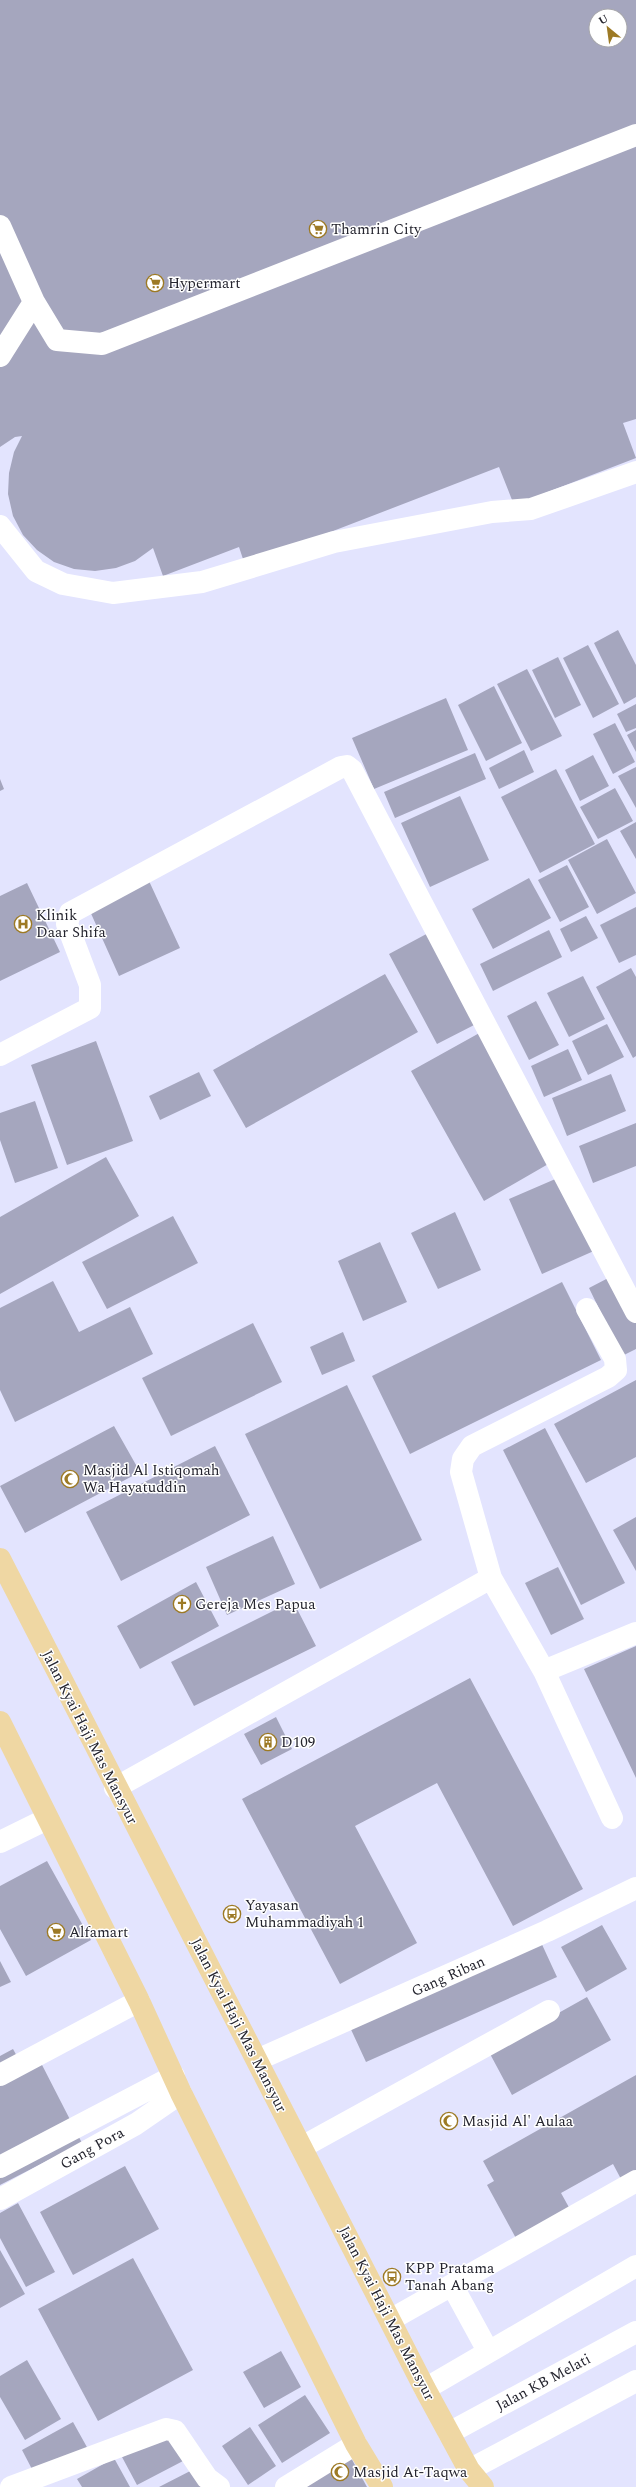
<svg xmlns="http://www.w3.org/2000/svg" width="636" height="2487" font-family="Spectral,serif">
<rect width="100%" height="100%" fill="#e3e4fe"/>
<path fill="#a5a6be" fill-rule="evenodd" d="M0 0H636V419L623 423 636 458 514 505 499 467 245 565 239 547 163 576 153 548 135 561 116 568 95 571 74 569 54 562 37 550 23 535 13 516 8 494 9 473 14 452 22 436 15 437 0 447ZM596 16H620V40H596Z
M618 630 636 665V697L624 704 594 643Z
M588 645 619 704 593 718 563 658Z
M558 657 581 705 555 718 532 670Z
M527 669 562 736 531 751 497 684Z
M494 686 522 743 486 761 458 705Z
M446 698 468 750 374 789 352 738Z
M636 704V728L626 732 617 714Z
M615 723 635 762 613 774 593 734Z
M636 730V752L627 735Z
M524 750 534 772 499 789 489 768Z
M475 753 486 779 395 818 384 792Z
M593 755 609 786 580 801 565 770Z
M636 767V808L618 776Z
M556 769 595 844 540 873 501 797Z
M0 779 4 789 0 791Z
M615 788 633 821 598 839 580 807Z
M460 796 489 860 430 887 401 823Z
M636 822V859L620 831Z
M607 839 636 893 597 914 568 860Z
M567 865 589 907 560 922 538 880Z
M529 878 551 918 493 949 472 909Z
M149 881 180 948 119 976 89 909Z
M27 883 60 952 0 981V896Z
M636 907V955L619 963 600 925Z
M586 916 598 938 571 952 560 929Z
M549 930 562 957 493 991 480 964Z
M432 931 480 1022 437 1044 389 954Z
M631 968 636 977V1056L633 1058 596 987Z
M385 974 418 1032 246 1128 213 1070Z
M583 976 605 1019 569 1037 547 993Z
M536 1001 559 1045 529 1060 507 1016Z
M607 1024 624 1057 588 1075 572 1041Z
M483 1031 550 1163 484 1201 411 1071Z
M96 1041 133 1141 67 1165 31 1065Z
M568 1049 582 1080 544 1097 531 1066Z
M199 1072 211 1096 160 1120 149 1096Z
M611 1074 626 1111 567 1136 552 1098Z
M35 1101 58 1168 15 1183 0 1140V1113Z
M636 1123V1166L593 1183 579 1146Z
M106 1157 139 1216 0 1294V1217Z
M560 1177 596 1250 542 1274 509 1199Z
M455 1212 481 1270 438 1289 411 1233Z
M173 1216 198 1263 107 1309 82 1262Z
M380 1242 407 1302 363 1321 338 1261Z
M614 1275 636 1321V1349L622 1356 589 1288Z
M53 1281 79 1332 130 1307 153 1354 15 1422 0 1390V1308Z
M562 1282 601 1360 410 1454 372 1376Z
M253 1323 282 1382 171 1436 142 1378Z
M343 1332 355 1361 322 1375 310 1347Z
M636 1380V1457L586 1483 554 1424Z
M347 1385 422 1540 320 1589 245 1434Z
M114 1426 140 1472 25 1533 0 1486Z
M545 1428 625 1583 581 1605 503 1450Z
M215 1446 250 1515 121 1581 86 1512Z
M636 1517V1571L613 1530Z
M273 1536 295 1584 227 1615 206 1567Z
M558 1567 584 1619 551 1635 525 1583Z
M196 1582 219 1626 140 1669 117 1626Z
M293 1601 316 1646 194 1706 171 1662Z
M636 1646V1778L584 1669Z
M470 1678 583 1889 513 1926 437 1783 355 1826 417 1943 340 1984 242 1799Z
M276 1717 292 1749 261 1765 244 1734Z
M47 1861 91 1940 26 1976 0 1929V1886Z
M602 1925 627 1969 586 1992 561 1947Z
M539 1938 557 1977 366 2062 348 2023Z
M0 1961 11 1982 0 1987Z
M587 1997 611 2040 512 2095 489 2052Z
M13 2049 24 2069 40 2061 82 2143 0 2185V2056Z
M636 2075V2170L621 2179 613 2164 561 2193 571 2211 518 2242 487 2185 494 2181 483 2161Z
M125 2166 159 2229 73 2275 40 2212Z
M18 2203 55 2272 26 2287 0 2238V2213Z
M0 2250 25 2294 0 2308Z
M133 2258 193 2370 98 2421 38 2309Z
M281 2351 301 2387 264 2408 243 2372Z
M27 2360 61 2419 25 2440 0 2397V2376Z
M305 2395 330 2433 282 2463 258 2425Z
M73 2422 88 2449 34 2473 22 2450Z
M250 2427 276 2466 248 2485 222 2446Z
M169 2433 183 2461 137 2485 122 2457Z
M350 2456 367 2487H294Z
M114 2458 130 2487H82L77 2479Z
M198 2467 208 2487H159Z"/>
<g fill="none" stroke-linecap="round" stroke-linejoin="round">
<path stroke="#fff" stroke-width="22" d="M0 226 34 302 57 340 102 344 636 135
M0 356 34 302
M0 526 36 571 63 584 113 593 202 582 334 542 492 512 531 509 636 472
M0 1055 90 1008V985L67 924 70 913 341 767 347 766 352 770 636 1312
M491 1578 461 1472 463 1459 472 1446 608 1377 616 1370 615 1359 587 1309
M544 1671 636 1633
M115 1788 491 1578 544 1671 612 1818
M0 1842 47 1819
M257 2060 547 1931 636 1888
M0 2075 139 2001
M302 2147 549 2011
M0 2167 174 2076
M0 2199 136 2124 181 2093
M452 2285 488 2351
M390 2320 636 2181
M425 2389 636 2266
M449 2433 636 2332
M469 2470 636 2381
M11 2487 166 2429 175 2431 207 2478 219 2487
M286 2487 356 2444"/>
<path stroke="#efd7a3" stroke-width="22" d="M0 1559 425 2389 469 2470 483 2487
M0 1722 139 2001 181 2093 356 2444 382 2487"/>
</g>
<defs>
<symbol id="supermarket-ring" viewBox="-11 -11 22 22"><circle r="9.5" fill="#fff" stroke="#9d7a25" stroke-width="1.5"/><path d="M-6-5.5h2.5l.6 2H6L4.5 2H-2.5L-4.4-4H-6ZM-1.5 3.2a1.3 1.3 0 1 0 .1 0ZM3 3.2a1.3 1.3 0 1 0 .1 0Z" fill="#9d7a25"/></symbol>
<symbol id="hospital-ring" viewBox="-11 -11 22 22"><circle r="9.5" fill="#fff" stroke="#9d7a25" stroke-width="1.5"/><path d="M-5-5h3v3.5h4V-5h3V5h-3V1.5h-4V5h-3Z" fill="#9d7a25"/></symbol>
<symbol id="mosque-ring" viewBox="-11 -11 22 22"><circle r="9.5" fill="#fff" stroke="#9d7a25" stroke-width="1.5"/><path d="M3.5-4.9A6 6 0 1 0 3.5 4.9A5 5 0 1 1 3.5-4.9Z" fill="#9d7a25"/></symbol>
<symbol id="church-ring" viewBox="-11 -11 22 22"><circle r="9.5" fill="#fff" stroke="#9d7a25" stroke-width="1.5"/><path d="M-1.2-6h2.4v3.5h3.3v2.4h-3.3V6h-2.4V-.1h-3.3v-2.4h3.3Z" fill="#9d7a25"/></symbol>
<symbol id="building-ring" viewBox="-11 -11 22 22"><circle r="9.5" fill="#fff" stroke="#9d7a25" stroke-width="1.5"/><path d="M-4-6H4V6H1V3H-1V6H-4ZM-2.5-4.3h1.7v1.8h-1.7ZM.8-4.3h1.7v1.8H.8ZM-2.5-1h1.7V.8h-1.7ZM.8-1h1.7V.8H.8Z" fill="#9d7a25"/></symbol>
<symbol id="bus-ring" viewBox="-11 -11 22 22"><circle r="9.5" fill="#fff" stroke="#9d7a25" stroke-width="1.5"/><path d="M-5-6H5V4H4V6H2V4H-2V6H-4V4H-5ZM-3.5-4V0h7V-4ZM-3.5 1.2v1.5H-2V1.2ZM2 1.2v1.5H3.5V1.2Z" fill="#9d7a25"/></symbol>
</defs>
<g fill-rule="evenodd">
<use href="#supermarket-ring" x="308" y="219" width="20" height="20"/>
<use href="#supermarket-ring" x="145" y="273" width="20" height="20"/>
<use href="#hospital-ring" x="13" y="914" width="20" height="20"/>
<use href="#mosque-ring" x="60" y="1469" width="20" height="20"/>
<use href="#church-ring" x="172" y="1594" width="20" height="20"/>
<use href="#building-ring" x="258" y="1732" width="20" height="20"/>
<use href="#bus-ring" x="222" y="1904" width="20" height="20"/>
<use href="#supermarket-ring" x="46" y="1922" width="20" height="20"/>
<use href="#mosque-ring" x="439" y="2111" width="20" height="20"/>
<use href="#bus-ring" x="382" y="2267" width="20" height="20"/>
<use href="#mosque-ring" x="330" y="2462" width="20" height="20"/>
</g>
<g text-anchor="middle" stroke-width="3" stroke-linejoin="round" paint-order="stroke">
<g font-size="15" fill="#24242e" stroke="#fff" text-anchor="start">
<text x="331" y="234">Thamrin City</text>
<text x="168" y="288">Hypermart</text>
<text x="36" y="920">Klinik<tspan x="36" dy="17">Daar Shifa</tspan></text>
<text x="83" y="1475">Masjid Al Istiqomah<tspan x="83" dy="17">Wa Hayatuddin</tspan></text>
<text x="195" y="1609">Gereja Mes Papua</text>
<text x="281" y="1747">D109</text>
<text x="245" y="1910">Yayasan<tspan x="245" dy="17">Muhammadiyah 1</tspan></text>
<text x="69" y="1937">Alfamart</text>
<text x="462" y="2126">Masjid Al' Aulaa</text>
<text x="405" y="2273">KPP Pratama<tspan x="405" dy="17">Tanah Abang</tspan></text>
<text x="353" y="2477">Masjid At-Taqwa</text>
</g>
<g font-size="15" fill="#24242e" stroke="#fff">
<text transform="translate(90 1737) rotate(63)" y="5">Jalan Kyai Haji Mas Mansyur</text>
<text transform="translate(448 1976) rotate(-24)" y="5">Gang Riban</text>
<text transform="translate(239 2025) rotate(63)" y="5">Jalan Kyai Haji Mas Mansyur</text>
<text transform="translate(92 2148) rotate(-29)" y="5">Gang Pora</text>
<text transform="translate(387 2313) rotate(63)" y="5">Jalan Kyai Haji Mas Mansyur</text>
<text transform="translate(543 2382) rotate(-28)" y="5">Jalan KB Melati</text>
</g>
</g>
<g transform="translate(608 28) rotate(331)"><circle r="19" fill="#ffffff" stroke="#a7a7ab"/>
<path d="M0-3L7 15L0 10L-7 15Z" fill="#9d7a25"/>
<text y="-6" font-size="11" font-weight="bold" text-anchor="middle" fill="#24242e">U</text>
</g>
</svg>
